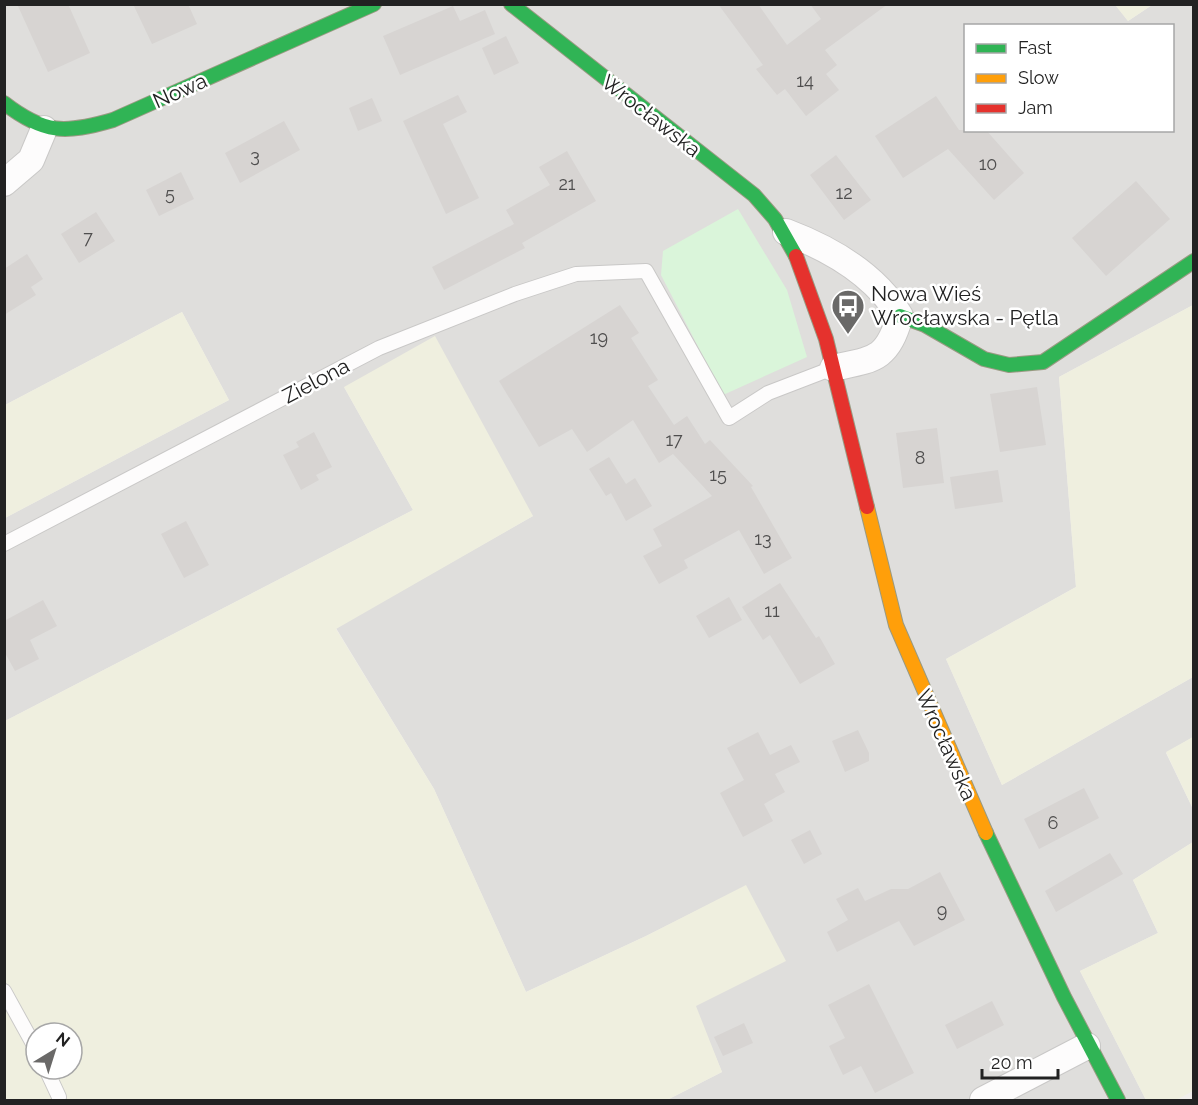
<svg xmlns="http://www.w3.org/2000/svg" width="1198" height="1105" font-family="Raleway,sans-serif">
<rect width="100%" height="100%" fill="#f0eeeb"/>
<path fill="#dfdedc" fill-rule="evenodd" d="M1115 4 1128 21 1152 5H1193V305L1059 377 1076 587 946 659 1002 785 1193 677V737L1166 753 1193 809V842L1133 880 1158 933 1080 971 1146 1100H667L722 1072 695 1007 746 886 646 936 526 992 434 789 336 628 533 516 344 387 413 510 5 721V518L229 400 182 312 5 405V5ZM966 26H1172V130H966Z"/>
<path fill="#efefdf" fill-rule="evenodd" d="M1115 5H1152L1128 21Z
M1193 305V677L1002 785 946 659 1076 587 1059 377Z
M182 312 229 400 5 518V405Z
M435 336 533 516 336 629 434 789 526 992 646 936 746 885 786 961 696 1006 722 1072 667 1100H5V721L413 510 344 387ZM36 1033H72V1069H36Z
M1193 737V809L1166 752Z
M1193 842V1091L1176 1100H1146L1080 971 1158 933 1133 880Z"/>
<path fill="#daf5da" d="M738 209 787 290 807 357 723 395 661 275 663 251Z"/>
<path fill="#d7d4d2" d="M17 4H68L90 53 48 72Z
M133 4H188L197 24 152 44Z
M718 4H758L787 45 821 19 810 4H888L825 50 837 65 826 74 839 90 806 116 785 89 777 95 756 69 763 65Z
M453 6 460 21 485 10 495 34 400 75 383 36Z
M506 36 519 63 494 75 482 48Z
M458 95 467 112 443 124 479 198 446 214 403 121Z
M936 96 959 130H986L1024 173 994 200 948 149 903 178 875 136Z
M372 98 382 121 358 131 349 108Z
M284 121 300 150 240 183 225 153Z
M567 151 596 201 522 243 525 248 444 290 432 267 514 224 506 210 550 185 539 167Z
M836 155 871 200 844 220 810 175Z
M181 172 194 199 159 216 146 190Z
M1136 181 1170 219 1106 276 1072 238Z
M96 212 115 241 79 263 61 234Z
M27 254 43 279 31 287 36 295 4 315V269Z
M620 305 639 333 631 338 658 380 648 386 674 425 687 416 705 444 710 440 753 486 751 487 792 558 764 574 739 530 684 560 688 568 659 584 643 556 662 546 653 529 712 496 673 454 659 463 633 420 587 452 572 429 539 447 499 381Z
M1037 387 1046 445 1000 452 990 394Z
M937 428 944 483 903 488 896 433Z
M314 432 332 467 316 475 319 480 301 490 283 455 299 447 296 442Z
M609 457 626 484 635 478 652 506 626 521 611 493 606 496 589 469Z
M998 470 1003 502 955 509 950 477Z
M186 521 209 565 184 578 161 534Z
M780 583 816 638 819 636 835 664 800 684 770 635 763 640 742 607Z
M729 597 742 620 709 638 696 616Z
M43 600 57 626 30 640 39 659 15 671 4 651V621Z
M858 730 869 753V761L845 772 832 741Z
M758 732 770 755 791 745 800 762 775 774 785 792 764 804 773 821 743 837 720 793 744 780 727 748Z
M1084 788 1099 818 1039 849 1024 819Z
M810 830 822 854 804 864 791 840Z
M1110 853 1123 874 1056 912 1045 891Z
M940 872 965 920 914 946 899 921 837 952 827 932 848 920 836 899 858 888 865 901 891 889H908Z
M869 984 914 1073 875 1093 861 1066 843 1075 829 1046 845 1038 828 1005Z
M992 1001 1004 1025 957 1049 945 1025Z
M744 1023 753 1043 723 1056 714 1037Z"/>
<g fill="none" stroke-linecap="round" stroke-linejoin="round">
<defs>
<path id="lane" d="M4 544 379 348 515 294 576 274 646 271 729 418 768 393 833 368
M4 991 36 1049
M46 1069 59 1097"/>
<path id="street" d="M4 183 31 160 44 129
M786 232C831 249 875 274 900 316 887 360 875 359 833 368
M983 1100 1087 1046"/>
<path id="fast" d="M511 4 754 195 775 219 796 256
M4 103C44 134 65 134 113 120L374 4
M900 316 925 325 984 359 1009 365 1043 362 1194 261
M986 833 1064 997 1118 1100"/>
<path id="slow" d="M867 507 896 625 986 833"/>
<path id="jam" d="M796 256 826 339 867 507"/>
</defs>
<use href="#lane" stroke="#c9c8c7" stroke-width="16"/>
<use href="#street" stroke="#c9c8c7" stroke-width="28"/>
<use href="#fast" stroke="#999a82" stroke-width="16"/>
<use href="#slow" stroke="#999a82" stroke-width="16"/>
<use href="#jam" stroke="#999a82" stroke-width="16"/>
<use href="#lane" stroke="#fdfcfc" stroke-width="14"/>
<use href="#street" stroke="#fdfcfc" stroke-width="26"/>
<use href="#fast" stroke="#30b455" stroke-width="14"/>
<use href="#slow" stroke="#ff9f0a" stroke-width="14"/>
<use href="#jam" stroke="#e5322d" stroke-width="14"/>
</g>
<defs>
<symbol id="bus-pin" viewBox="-11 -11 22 30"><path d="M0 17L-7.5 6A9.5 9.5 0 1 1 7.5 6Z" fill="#6a6968" stroke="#fff"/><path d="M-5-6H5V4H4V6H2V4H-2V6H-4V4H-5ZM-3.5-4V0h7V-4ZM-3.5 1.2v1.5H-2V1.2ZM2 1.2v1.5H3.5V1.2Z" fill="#fff"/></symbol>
</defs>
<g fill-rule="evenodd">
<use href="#bus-pin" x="829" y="287" width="38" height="52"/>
</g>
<g text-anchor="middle" stroke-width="5" stroke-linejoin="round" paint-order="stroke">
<g font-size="18" fill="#4f4e4e">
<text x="805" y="87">14</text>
<text x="255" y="162">3</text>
<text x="988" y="170">10</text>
<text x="567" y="190">21</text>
<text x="844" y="199">12</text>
<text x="170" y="200">5</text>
<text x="88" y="244">7</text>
<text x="599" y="344">19</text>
<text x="674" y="446">17</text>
<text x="920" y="464">8</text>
<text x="718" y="481">15</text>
<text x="763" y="545">13</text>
<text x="772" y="617">11</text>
<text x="1053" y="829">6</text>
<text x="942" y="917">9</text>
</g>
<g font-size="21" fill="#222" stroke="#fff">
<text transform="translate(180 91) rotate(-24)" y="7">Nowa</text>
<text transform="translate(651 116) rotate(38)" y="7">Wrocławska</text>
<text transform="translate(316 381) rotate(-28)" y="7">Zielona</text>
<text transform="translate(946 745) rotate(66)" y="7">Wrocławska</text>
</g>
<g font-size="21" fill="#222" stroke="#fff" text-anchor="start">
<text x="871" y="301">Nowa Wieś<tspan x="871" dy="24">Wrocławska - Pętla</tspan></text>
</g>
</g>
<rect width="1198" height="1105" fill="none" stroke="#222222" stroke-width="12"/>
<rect x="964" y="24" width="210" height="108" fill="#ffffff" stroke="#a7a7a7" stroke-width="1.5"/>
<rect x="976" y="44" width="30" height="9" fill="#30b455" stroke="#a7a7a7" stroke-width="1.5"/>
<text x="1018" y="54" font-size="18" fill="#222222">Fast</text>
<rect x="976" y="74" width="30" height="9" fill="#ff9f0a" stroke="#a7a7a7" stroke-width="1.5"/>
<text x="1018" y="84" font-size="18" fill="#222222">Slow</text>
<rect x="976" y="104" width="30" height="9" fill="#e5322d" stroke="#a7a7a7" stroke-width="1.5"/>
<text x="1018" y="114" font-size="18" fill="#222222">Jam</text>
<g transform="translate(54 1051) rotate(38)"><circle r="28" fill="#ffffff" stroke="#a7a7a7" stroke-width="1.5"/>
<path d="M0-4.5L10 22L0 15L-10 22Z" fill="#6a6968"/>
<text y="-9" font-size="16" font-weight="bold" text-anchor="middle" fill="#222222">N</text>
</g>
<path d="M982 1069v9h76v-9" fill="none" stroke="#222222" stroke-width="3"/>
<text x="991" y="1069" font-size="18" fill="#222222" stroke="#ffffff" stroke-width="4.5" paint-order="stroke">20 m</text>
</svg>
